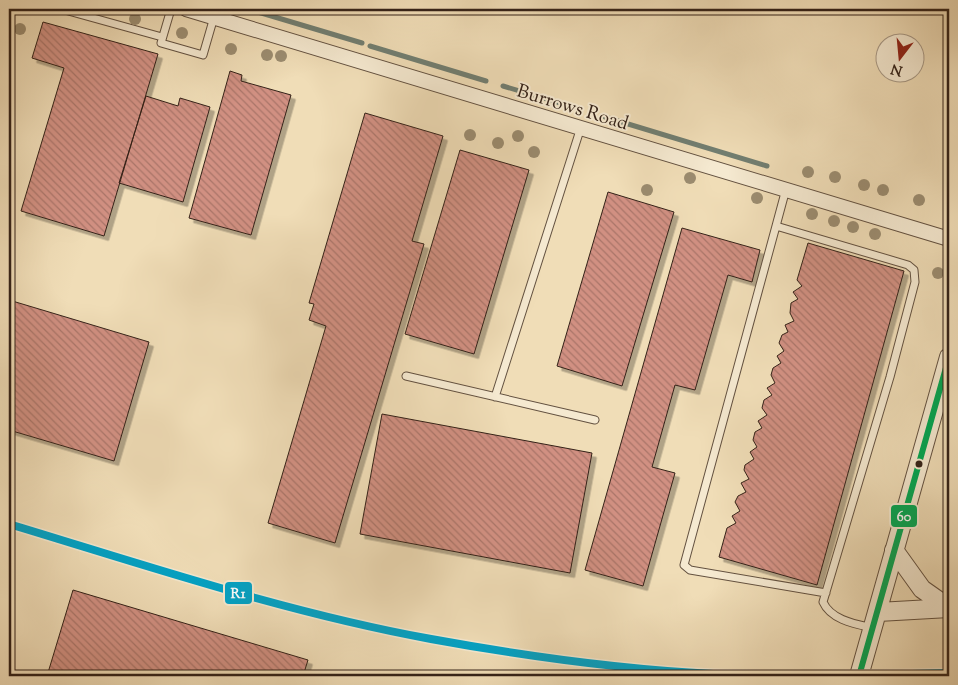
<svg xmlns="http://www.w3.org/2000/svg" width="958" height="685" font-family="'Sorts Mill Goudy',serif">
<defs>
<pattern id="building-back-hatch" width="6" height="6" patternUnits="userSpaceOnUse" patternTransform="scale(1.25)"><rect width="6" height="6" fill="#d19082"/><path d="M-1 5l2 2M0 0l6 6M5-1l2 2" fill="none" stroke="#aa7569"/></pattern>
<filter id="shadow"><feDropShadow dx="4.5" dy="4.5" stdDeviation="0" flood-color="#0004"/></filter>
</defs>
<rect width="100%" height="100%" fill="#f0ddb7"/>
<filter id="stains"><feTurbulence type="fractalNoise" baseFrequency=".004" numOctaves="4"/><feColorMatrix values="0 0 0 0 .2 0 0 0 0 .09 0 0 0 0 .02 0 0 0 .5 -.17"/></filter>
<radialGradient id="worn" r=".72"><stop offset=".6" stop-color="#630" stop-opacity="0"/><stop offset="1" stop-color="#630" stop-opacity=".3"/></radialGradient>
<g fill="none" stroke-linecap="round" stroke-linejoin="round">
<path stroke="#717e71" stroke-width="5" d="M258 12 362 43
M370 46 486 81
M503 86 577 108
M605 117 767 166"/>
</g>
<path fill="url(#building-back-hatch)" stroke="#342218" filter="url(#shadow)" d="M43 22 158 54 104 236 21 211 64 68 32 58Z
M230 71 242 75 241 81 291 95 251 235 189 218Z
M146 96 178 106 180 98 210 107 183 202 119 183Z
M365 113 443 136 412 241 424 244 335 543 268 523 326 326 309 320 314 304 309 303Z
M460 150 529 170 474 354 405 334Z
M608 192 674 212 622 386 557 366Z
M682 228 760 250 752 282 728 275 695 390 675 385 652 467 675 473 643 586 585 570Z
M808 243 904 271 817 585 719 557 727 528 736 523 732 516 740 511 735 502 738 496 746 492 741 483 749 479 744 470 745 465 754 459 750 452 757 447 753 440 755 432 762 428 758 421 767 415 762 408 764 400 772 395 767 388 775 383 771 375 773 368 781 363 777 356 784 351 779 343 782 335 788 332 785 325 794 321 790 313 791 303 798 299 793 292 802 286 797 280Z
M9 300 149 342 114 461 9 430Z
M382 414 592 453 570 573 360 534Z
M73 590 308 660 303 676H47Z"/>
<g fill="none" stroke-linecap="round" stroke-linejoin="round">
<defs>
<path id="service" d="M61 9 162 37
M171 9 161 43 203 55 214 17
M786 189 776 226 908 265 914 270 915 282 890 377 823 602C831 620 855 624 873 628
M776 226 684 565 690 570 826 593
M406 376 595 420
M495 397 581 127
M936 404 949 407"/>
<path id="minor" d="M186 9 949 239"/>
<path id="tertiary" d="M894 550 922 589 949 608
M878 612 949 608
M859 676 949 357"/>
</defs>
<use href="#service" stroke="#635140" stroke-width="9"/>
<use href="#minor" stroke="#635140" stroke-width="16"/>
<use href="#tertiary" stroke="#635140" stroke-width="20"/>
<use href="#service" stroke="#f5e9d0" stroke-width="7"/>
<use href="#minor" stroke="#f5e9d0" stroke-width="14"/>
<use href="#tertiary" stroke="#f5e9d0" stroke-width="18"/>
<defs>
<path id="bus-1" d="M859 676 949 357"/>
</defs>
<use href="#bus-1" stroke="#f5e9d0" stroke-width="10"/>
<use href="#bus-1" stroke="#00a651" stroke-width="6"/>
<defs>
<path id="rail-1" d="M9 524C148 566 288 613 431 639 524 656 619 669 713 674 792 677 871 675 949 673"/>
</defs>
<use href="#rail-1" stroke="#f5e9d0" stroke-width="11"/>
<use href="#rail-1" stroke="#03a2c5" stroke-width="8"/>
</g>
<g fill="#9b8c70">
<circle cx="135" cy="19" r="6"/>
<circle cx="20" cy="29" r="6"/>
<circle cx="182" cy="33" r="6"/>
<circle cx="231" cy="49" r="6"/>
<circle cx="267" cy="55" r="6"/>
<circle cx="281" cy="56" r="6"/>
<circle cx="470" cy="135" r="6"/>
<circle cx="518" cy="136" r="6"/>
<circle cx="498" cy="143" r="6"/>
<circle cx="534" cy="152" r="6"/>
<circle cx="808" cy="172" r="6"/>
<circle cx="835" cy="177" r="6"/>
<circle cx="690" cy="178" r="6"/>
<circle cx="864" cy="185" r="6"/>
<circle cx="647" cy="190" r="6"/>
<circle cx="883" cy="190" r="6"/>
<circle cx="757" cy="198" r="6"/>
<circle cx="919" cy="200" r="6"/>
<circle cx="812" cy="214" r="6"/>
<circle cx="834" cy="221" r="6"/>
<circle cx="853" cy="227" r="6"/>
<circle cx="875" cy="234" r="6"/>
<circle cx="938" cy="273" r="6"/>
</g>
<circle fill="#342218" stroke="#f5e9d0" stroke-width="2" cx="919" cy="464" r="4.5"/>
<g text-anchor="middle" stroke-width="4" stroke-linejoin="round" paint-order="stroke">
<g font-size="19" fill="#342218" stroke="#f5e9d0">
<text transform="translate(573 106) rotate(17)" y="7">Burrows Road</text>
</g>
</g>
<g stroke="#f5e9d0" stroke-width="2">
<rect x="890" y="504" width="28" height="24" rx="5" fill="#00a651"/>
<rect x="224" y="581" width="29" height="24" rx="5" fill="#03a2c5"/>
</g>
<g font-size="14" text-anchor="middle" font-weight="bold" fill="#fff">
<text x="904" y="521">60</text>
<text x="238" y="598">R1</text>
</g>
<rect width="958" height="685" fill="none" stroke="#f0ddb7" stroke-width="30"/>
<rect x="10" y="10" width="938" height="665" fill="none" stroke="#342218" stroke-width="2.5"/>
<rect x="15" y="15" width="928" height="655" fill="none" stroke="#342218"/>
<g transform="translate(900 58) rotate(196)"><circle r="24" fill="#f5e9d0" stroke="#a89986"/>
<path d="M0-4L9 19L0 12L-9 19Z" fill="#8f2418"/>
<text y="-8" font-size="14" font-weight="bold" text-anchor="middle" fill="#342218">N</text>
</g>
<rect width="100%" height="100%" filter="url(#stains)"/>
<rect width="100%" height="100%" fill="url(#worn)"/>
</svg>
